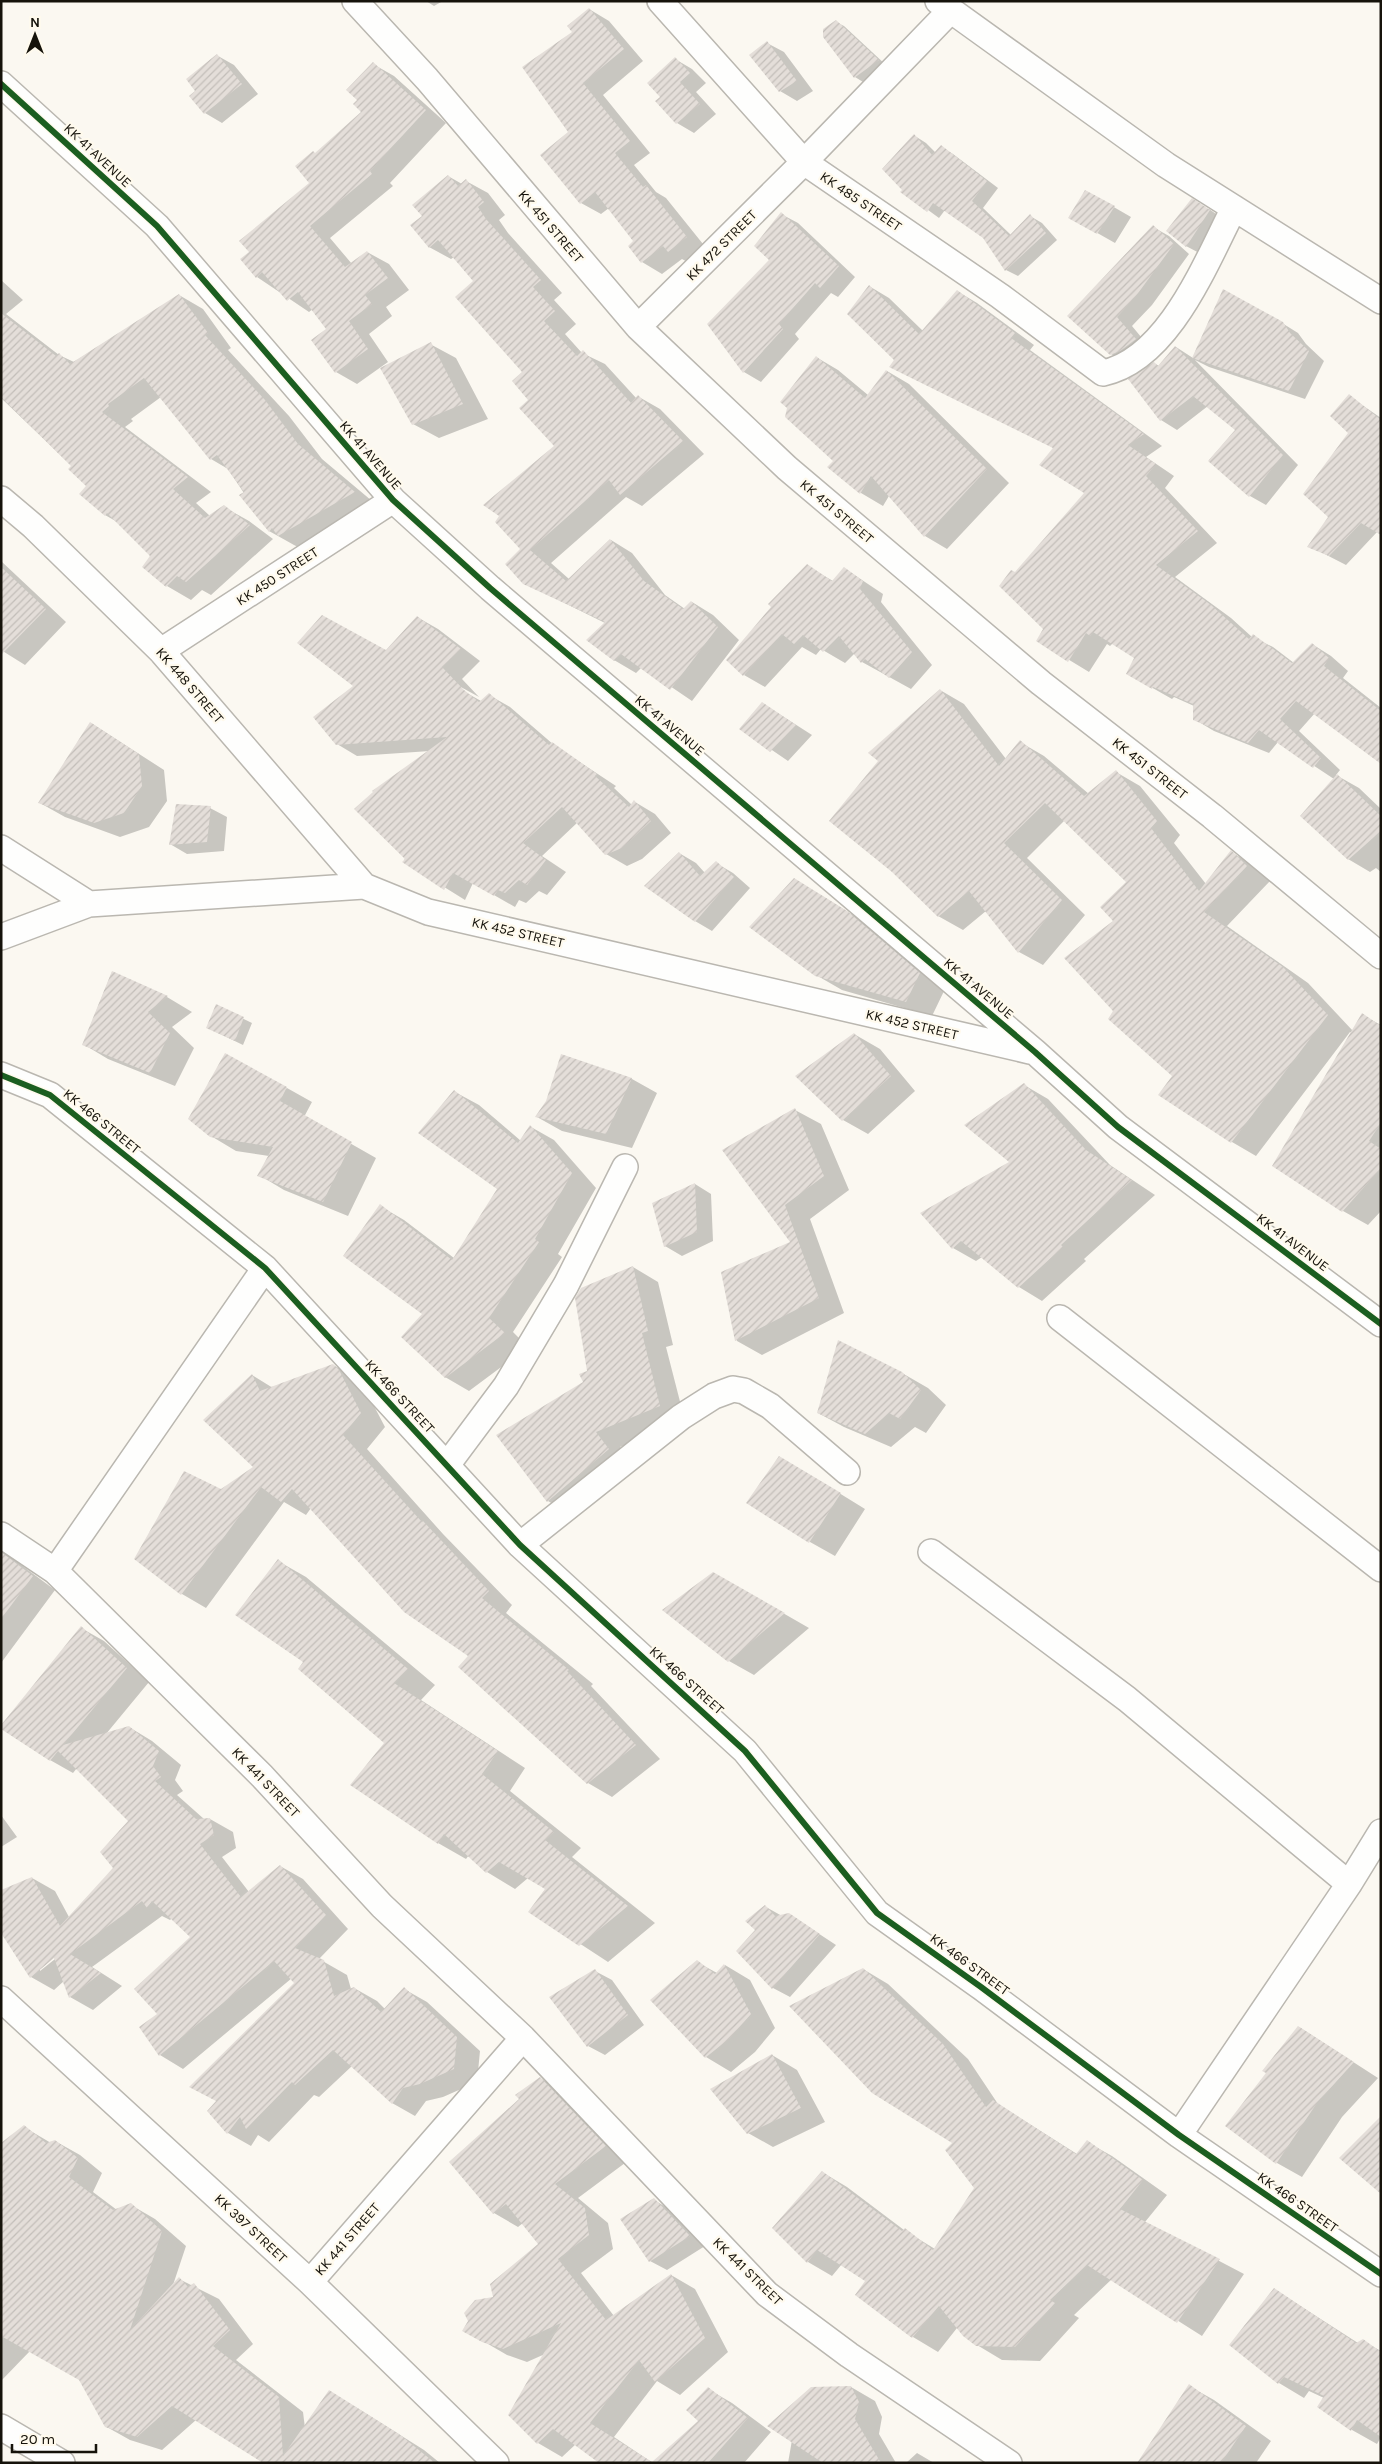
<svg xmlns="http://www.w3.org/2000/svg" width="1382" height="2464" font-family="Karla,sans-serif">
<defs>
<pattern id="building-hatch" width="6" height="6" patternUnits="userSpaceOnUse" patternTransform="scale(1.25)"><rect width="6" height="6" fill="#e4ded9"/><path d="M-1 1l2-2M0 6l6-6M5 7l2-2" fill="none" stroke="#c3beb9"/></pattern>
</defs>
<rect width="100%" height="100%" fill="#fbf8f1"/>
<path fill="#0003" fill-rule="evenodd" d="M426 1H443L434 6Z
M589 9 609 21 643 61 603 95 650 153 634 165 656 192 666 198 707 249 689 263 682 259 662 274 642 262 629 246 635 242 609 208 601 214 581 203 570 133 574 32Z
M836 22 844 26 886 65 863 82 855 77 826 40Z
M767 43 784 52 813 91 797 101 780 91Z
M218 56 234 65 258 94 222 123 205 113 191 96 197 92Z
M675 59 692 69 706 83 696 92 716 114 694 133 677 123 657 101 662 97Z
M373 64 394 76 446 123 390 183 393 186 330 238 352 264 367 252 389 264 409 290 386 307 392 316 369 334 388 362 357 384 336 372 328 329 313 309 309 312 257 277 311 183 317 154 363 112 358 100Z
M915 136 926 143 936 153 941 147 953 154 998 188 983 208 1011 235 1030 216 1042 223 1057 240 1018 276 1006 270 984 237 945 210 939 218 902 191Z
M448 176 462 184 466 181 488 193 505 215 499 220 508 233 562 293 554 300 576 324 565 334 582 353 605 364 637 399 639 397 660 409 704 454 642 506 626 497 551 563 569 579 611 540 632 553 665 595 685 609 692 602 713 615 739 640 692 701 642 667 636 673 614 660 605 623 524 583 522 549 556 446 530 400 524 372 474 281 454 257 451 259 429 247 424 216Z
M1086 191 1131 217 1115 243 1069 217Z
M1209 209 1226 221 1203 255 1186 246Z
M781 214 798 223 855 277 838 297 831 293 795 334 799 339 761 382 744 372 709 324 771 260Z
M1153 227 1169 236 1189 254 1152 305 1132 326 1151 349 1127 363 1111 354 1069 315Z
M1 280 23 300 6 314 59 355 74 362 179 295 203 309 231 348 228 350 289 416 322 459 378 506 304 550 294 545 269 531 228 469 211 459 161 397 131 419 133 421 125 427 211 492 196 503 210 516 224 507 249 521 273 539 211 595 202 590 191 600 167 586 151 555 119 523 105 515 88 486 72 466 1 398Z
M869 286 889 298 923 331 957 291 977 303 1034 345 1030 350 1162 446 1146 457 1174 476 1165 488 1217 543 1175 577 1231 618 1252 637 1273 647 1294 663 1312 644 1331 656 1348 671 1343 678 1381 708V763L1315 713 1299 731 1340 770 1336 775 1359 788 1381 809V872L1376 868 1370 872 1348 859 1334 779 1278 742 1269 753 1214 731 1194 719V706L1174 697 1172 699 1128 674 1136 658 1113 643 1110 646 1107 644 1089 672 1038 641 1044 628 1016 573 1086 492 1054 448 891 366 896 360Z
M1282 323 1298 333 1306 344 1324 361 1305 399 1209 367 1195 360 1298 465 1266 505 1250 496 1209 460 1236 430 1208 406 1177 430 1161 420 1154 363 1159 366 1176 347 1193 358Z
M430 344 456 358 488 419 439 438 413 424Z
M816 357 838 370 868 395 887 371 909 384 1009 483 947 549 925 536 889 496 883 506 861 493 829 467 834 461Z
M1349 396 1381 418V533L1378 531 1346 565 1309 546 1330 516 1350 433Z
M1 561 66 622 25 665 1 650Z
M807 566 833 581 844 568 883 594 881 602 932 665 911 689 862 662 855 653 845 663 821 649 816 655 802 647 765 687 744 675Z
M417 617 438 629 480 661 462 679 479 697 459 686 458 688 481 701 489 695 510 707 554 745 616 786 614 788 632 805 635 802 655 814 671 833 642 859 627 866 606 854 578 822 542 856 566 872 547 895 539 891 526 903 519 900 515 907 473 883 465 900 404 862 430 751 357 756 337 744 355 686Z
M940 690 964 704 1006 759 1020 742 1044 756 1089 794 1116 772 1140 786 1180 835 1174 843 1206 884 1231 852 1255 866 1270 881 1227 926 1308 983 1353 1031 1362 1015 1381 1025V1211L1368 1225 1343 1211 1352 1033 1350 1032 1256 1156 1232 1142 1115 1011V921L1127 882 1065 820 1027 858 1085 915 1043 965 1019 952 986 911 963 930 938 916Z
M762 703 812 735 788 761 741 729Z
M91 723 164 770 167 801 149 827 120 837 65 817 40 803Z
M210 808 227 817 224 851 187 854 170 844Z
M679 853 696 863 705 873 716 863 733 873 750 888 712 931 695 921Z
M819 894 872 927 945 989 932 1016 842 990 816 975Z
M112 972 167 997 192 1012 172 1027 194 1048 175 1086 108 1059 83 1044Z
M217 1006 252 1023 243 1045 216 1032Z
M854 1034 880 1049 915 1091 868 1134 843 1120Z
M562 1056 632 1079 657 1093 632 1148 562 1131 537 1117 547 1101Z
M1024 1085 1048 1099 1110 1165 1155 1195 1084 1259 1086 1261 1042 1301 1019 1287 982 1257 976 1261 953 1248 1011 1163Z
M287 1088 312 1102 304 1117 376 1158 348 1216 284 1190 259 1175 269 1156 236 1151 211 1136Z
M455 1092 479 1105 521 1141 531 1127 554 1140 596 1188 558 1254 562 1257 513 1332 528 1347 469 1391 445 1377 424 1314 380 1206 404 1220 454 1258 499 1189Z
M795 1110 821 1124 849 1190 810 1219 844 1313 762 1355 737 1341 722 1273 792 1243 724 1150Z
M695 1184 711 1194 713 1241 682 1256 665 1246Z
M633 1267 658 1282 673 1345 666 1347 685 1421 620 1447 633 1464 573 1516 548 1501 498 1435 584 1383Z
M333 1365 358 1379 363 1385 385 1427 367 1449 443 1534 512 1605 506 1613 593 1684 591 1686 660 1759 612 1797 588 1783 470 1656 311 1508 306 1515 284 1502 206 1608 182 1594 136 1559 221 1490 255 1467 252 1375 273 1388Z
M902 1373 928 1388 946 1405 926 1433 915 1427 891 1447 844 1427 818 1413Z
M805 1472 865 1509 835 1556 810 1542Z
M1 1550 55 1590 1 1663Z
M278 1561 306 1577 435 1685 421 1700 525 1768 510 1791 581 1848 572 1857 655 1923 608 1962 530 1911 546 1888 528 1878 515 1889 487 1872 469 1855 466 1859 438 1843 386 1742 305 1661Z
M713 1573 809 1628 754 1675 729 1661Z
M81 1628 104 1641 149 1682 106 1734 129 1727 152 1741 181 1765 175 1780 183 1791 177 1795 204 1819H210L233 1832 236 1848 222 1857 249 1892 280 1866 303 1879 348 1929 319 1959 347 1975 351 1989 354 1988 377 2001 386 2010 404 1989 427 2002 480 2051 477 2082 443 2097 426 2101 415 2116 392 2103 352 2066 319 2097 314 2095 269 2142 258 2135 251 2146 228 2133 208 2111 217 2101 296 1983 292 1978 183 2069 160 2055 140 2027 158 2015 192 1937 172 1918 170 1920 162 1916 92 1967 122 1986 93 2010 70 1997 64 1981 54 1990 31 1977 32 1878 55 1891 69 1917 114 1868 130 1821 77 1768 73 1773 50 1760ZM58 1953 60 1955 40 1971V1968Z
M1 1815 17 1837 1 1847Z
M766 1907 782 1916 789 1914 836 1945 790 1997 773 1988 738 1951 757 1930Z
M697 1962 717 1973 725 1965 750 1980 775 2028 755 2052 731 2072 706 2057Z
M863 1969 888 1984 968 2059 998 2104 1077 2154 1087 2142 1112 2156 1167 2195 1145 2222 1244 2274 1202 2336 1112 2279 1074 2315 1079 2318 1040 2361 1002 2360 977 2345 957 2328 938 2352 913 2337 857 2294 867 2280 842 2264 832 2276 808 2262 774 2228 822 2172 847 2187 904 2230 935 2249 976 2188Z
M595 1971 612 1980 644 2025 605 2055 588 2046Z
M1299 2027 1378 2078 1342 2117 1302 2177 1277 2163 1227 2126 1268 2073Z
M772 2055 797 2070 825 2122 773 2147 748 2133Z
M540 2078 564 2092 629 2160 578 2198 608 2223 613 2249 581 2273 614 2316 671 2275 695 2289 728 2352 680 2395 657 2381 614 2437 653 2463 576 2444 562 2457 538 2443 545 2354 527 2362 507 2355 464 2330 495 2299 539 2244 523 2223 518 2227 494 2213 451 2162 521 2100Z
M24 2127 51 2143 55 2141 80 2155 102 2173 93 2192 117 2210 131 2205 155 2219 186 2246 173 2285 179 2279 219 2299 253 2344 236 2360 303 2412 305 2428 354 2406 424 2450 440 2463H265L196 2420 162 2450 130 2440 105 2426 80 2379 30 2351 1 2381V2208Z
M654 2200 671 2210 705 2246 667 2270 650 2261Z
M1274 2289 1358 2343 1363 2341 1381 2351V2437L1377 2444 1352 2430 1324 2398 1309 2391 1304 2398 1279 2383 1231 2345Z
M1189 2386 1214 2400 1271 2441 1256 2463H1144Z
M851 2387 875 2401 882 2417 879 2434 896 2463H788L792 2440Z
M708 2389 732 2403 771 2432 744 2463H654L700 2421Z
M917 2453 934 2463H906Z"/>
<path fill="url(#building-hatch)" d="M589 8 624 49 583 83 630 141 615 153 643 187 646 185 687 237 668 252 663 246 641 263 628 246 633 241 595 192 580 204 540 155 568 132 522 67 572 32 567 26Z
M836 20 879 60 854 78 823 37V29Z
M767 41 797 81 779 92 749 55Z
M217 54 242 84 204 114 189 96 195 91 186 79Z
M675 57 690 73 680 82 700 104 676 124 655 101 660 97 647 83Z
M373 62 426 110 370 171 372 174 310 226 345 267 367 251 388 278 365 295 372 304 349 321 368 349 335 373 311 340 326 329 298 292 287 301 262 272 256 278 240 259 249 252 239 241 309 183 295 166 313 151 315 153 361 112 353 104 357 100 346 90Z
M914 134 932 155 941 145 987 181 972 201 1009 236 1030 214 1046 233 1005 271 983 238 933 203 927 212 900 192 902 190 882 169Z
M448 175 458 186 466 179 484 202 478 207 486 219 541 280 533 287 555 311 544 321 577 356 583 350 631 403 638 395 683 441 620 495 609 480 530 550 566 581 610 539 644 581 683 609 691 601 718 627 670 690 621 654 614 661 586 640 605 622 523 584 505 564 520 549 495 522 499 516 483 505 554 446 519 408 528 400 512 381 522 372 455 297 473 281 438 240 429 248 410 225 422 216 412 205Z
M1085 190 1115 206 1097 234 1068 218Z
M1192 198 1210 210 1186 247 1166 231Z
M781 212 839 266 820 288 815 283 779 324 783 329 743 373 707 324 769 260 754 246Z
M1153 225 1174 244 1136 296 1117 317 1136 339 1120 351 1110 355 1067 316Z
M869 285 919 334 957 290 1015 333 1011 338 1144 434 1128 445 1156 464 1146 476 1198 531 1156 565 1211 605 1249 639 1253 634 1292 663 1312 643 1329 658 1324 666 1381 711V764L1296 701 1280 719 1321 758 1313 768 1259 730 1248 743 1193 720V704L1153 687 1152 689 1126 674 1134 658 1093 632 1090 636 1086 633 1068 662 1036 641 1043 629 999 586 1011 570 1015 572 1084 493 1039 465 1053 448 889 367 894 360 847 314Z
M1223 289 1283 322 1290 333 1309 351 1289 391 1192 358Z
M179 294 208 333 205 335 265 400 298 444 355 492 278 536 272 528 269 532 239 495 244 492 217 455 210 460 144 378 108 404 109 406 102 412 188 477 173 489 205 518 224 505 250 525 186 582 177 576 166 587 142 567 150 556 107 513 105 516 79 494 86 486 68 469 71 466 1 397V313L56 356 59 353 70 364Z
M431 342 463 404 412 425 380 368Z
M1175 346 1283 455 1249 497 1208 461 1235 430 1193 396 1160 421 1128 379 1154 362 1158 366Z
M816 356 865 398 886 370 987 469 924 537 871 476 860 494 827 467 833 461 785 417 787 408 780 402Z
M1349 394 1381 420V535L1361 523 1329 556 1307 547 1328 517 1303 494 1348 433 1330 416Z
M807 564 832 581 844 567 863 581 860 589 912 652 889 678 865 659 861 663 839 636 823 652 803 635 794 644 782 634 743 676 726 660 771 607 768 604Z
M1 567 46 609 1 655Z
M322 615 386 650 417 616 461 649 442 667 464 690 479 702 489 693 549 745 552 742 597 774 595 776 629 807 634 800 651 821 622 848 605 855 562 807 523 843 546 860 527 885 519 880 505 893 498 890 494 896 453 873 444 890 402 862 405 859 354 809 373 792 372 791 447 737 336 745 313 717 353 686 297 643Z
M940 689 999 766 1020 740 1084 796 1116 770 1157 821 1151 828 1199 891 1231 850 1247 866 1204 912 1283 967 1328 1015 1231 1143 1158 1095 1172 1076 1108 1019 1113 1011 1064 958 1113 921 1100 907 1126 882 1045 803 1004 843 1062 900 1018 953 969 891 938 917 892 872 829 821 878 761 868 753Z
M762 702 796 725 770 752 739 729Z
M90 722 139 754 142 786 124 813 94 823 38 803Z
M1337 774 1381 816V831L1348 860 1300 816Z
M176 804 211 806 207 842 169 845Z
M679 852 700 876 716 861 734 877 695 922 644 886Z
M794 878 847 911 920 973 906 1002 815 976 749 927Z
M112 971 168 996 148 1012 170 1033 150 1073 82 1045Z
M216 1004 244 1017 235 1041 206 1028Z
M1362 1013 1381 1026V1123L1369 1141 1381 1149V1168L1342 1212 1272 1166Z
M854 1033 891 1076 842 1121 795 1076Z
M225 1053 287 1087 280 1101 352 1142 323 1202 257 1176 273 1147 210 1137 188 1119Z
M561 1054 632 1078 606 1134 535 1117 546 1101Z
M1024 1083 1086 1150 1132 1180 1061 1245 1063 1247 1018 1288 961 1241 952 1249 920 1213 1009 1162 964 1125Z
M454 1090 518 1143 530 1125 572 1173 535 1239 539 1242 489 1318 505 1333 445 1378 401 1337 422 1314 343 1256 380 1204 452 1260 497 1189 418 1133Z
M795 1108 824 1176 785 1205 819 1298 735 1341 721 1272 790 1242 722 1150Z
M695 1183 697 1232 664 1247 652 1203Z
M633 1266 648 1331 642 1333 660 1406 596 1432 609 1449 547 1502 496 1435 583 1382 579 1374 587 1371 575 1298 581 1288Z
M838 1340 902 1372 921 1390 900 1419 889 1413 865 1434 817 1413Z
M333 1364 339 1370 361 1413 343 1435 422 1522 423 1521 489 1591 482 1598 569 1670 567 1671 636 1745 587 1784 458 1667 468 1656 404 1612 292 1489 281 1502 261 1487 181 1595 134 1559 184 1471 221 1489 253 1467 203 1420 252 1374 260 1391Z
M779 1456 841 1493 809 1543 746 1503Z
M1 1552 33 1576 1 1619Z
M278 1559 408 1669 394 1683 498 1751 482 1774 554 1832 545 1840 628 1906 579 1946 528 1912 545 1889 499 1862 486 1873 444 1834 438 1844 350 1785 384 1743 298 1669 303 1662 235 1615Z
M713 1572 785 1613 728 1662 662 1610Z
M81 1626 127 1668 63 1745 129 1726 159 1751 153 1766 161 1777 155 1781 196 1819 210 1818 214 1835 200 1844 241 1897 280 1865 326 1915 295 1948 324 1960 334 1996 354 1987 381 2012 404 1987 457 2037 454 2069 420 2084 403 2088 392 2104 333 2050 295 2085 292 2082 246 2129 240 2117 227 2134 207 2111 216 2101 189 2087 294 1983 274 1961 159 2056 139 2027 157 2014 134 1989 190 1937 152 1901 147 1908 142 1901 70 1954 101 1973 69 1998 54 1958 30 1978 1 1933V1890L32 1877 60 1926 113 1868 100 1852 128 1821 58 1751 50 1761 1 1729V1725Z
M765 1905 775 1916 789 1913 820 1934 772 1989 736 1951 755 1930 745 1921Z
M697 1960 715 1974 724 1964 751 2014 730 2038 705 2058 650 2000Z
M863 1968 943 2044 986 2107 993 2100 1076 2154 1087 2140 1143 2180 1120 2209 1220 2259 1177 2323 1087 2265 1050 2300 1055 2303 1015 2347 976 2346 963 2336 939 2306 912 2338 855 2295 865 2281 817 2250 807 2263 772 2228 822 2171 902 2231 905 2228 933 2250 974 2188 945 2150 952 2143 872 2093 789 2006Z
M595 1969 628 2015 587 2047 549 1997Z
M1298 2026 1354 2062 1317 2103 1276 2164 1225 2126 1266 2073 1262 2071Z
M772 2054 801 2108 747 2134 710 2089Z
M540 2077 606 2146 555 2184 585 2208 589 2235 558 2259 606 2320 671 2274 705 2338 655 2382 639 2360 590 2423 652 2462 698 2421 686 2410 708 2387 748 2418 708 2463H599L553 2429 537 2444 508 2415 561 2323 503 2349 482 2342 462 2331 468 2321 464 2313 475 2300 493 2297 490 2284 538 2244 506 2204 493 2214 449 2162 519 2099 515 2095Z
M1381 2116V2194L1339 2158Z
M24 2125 46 2143 55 2140 78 2158 69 2177 113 2210 131 2203 162 2231 130 2330 179 2277 188 2287 194 2283 230 2330 213 2346 279 2397 283 2456 329 2390 399 2434 435 2463H263L172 2406 137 2437 105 2427 79 2380 1 2336V2143Z
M654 2198 690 2236 649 2262 620 2219Z
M1274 2288 1356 2343 1363 2339 1381 2352V2437L1357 2420 1351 2431 1317 2407 1324 2396 1284 2377 1278 2384 1229 2345Z
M1189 2384 1246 2426 1221 2463H1137Z
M851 2386 859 2402 855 2419 881 2463H823L767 2426 811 2387Z"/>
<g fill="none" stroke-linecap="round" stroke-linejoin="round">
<defs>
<path id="street" d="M355 1 427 79 638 327 787 468 1041 683 1212 816 1381 956
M660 1 804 162 1000 296 1103 373C1169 359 1206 262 1234 208
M938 1 1166 165 1381 301
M1 84 157 226 393 500 490 588 1035 1052 1118 1127 1381 1324
M638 327 804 162 950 11
M1 499 33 526 161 651 364 886
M161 651 393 500
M1 848 89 904
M1 937 89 904 364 886 428 912 1030 1051
M1 1075 50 1095 265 1268 520 1545 745 1751 877 1913 981 1987 1179 2135 1381 2274
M1060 1318 1381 1569
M447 1465 506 1386 566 1285 625 1167
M1 1535 55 1571 262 1776 382 1906 523 2038 767 2294 849 2355 1009 2463
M520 1545 681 1417 714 1396 733 1389 744 1391 770 1406 847 1472
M931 1552 1127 1699 1349 1884
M55 1571 265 1268
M1 1999 310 2282 496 2463
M1179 2135 1349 1884 1381 1832
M310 2282 523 2038
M1 2427 62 2463"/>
</defs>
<use href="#street" stroke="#bab7b0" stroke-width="28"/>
<use href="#street" stroke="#fefefd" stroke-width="25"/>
<defs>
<path id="cycleway" d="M1 84 157 226 393 500 490 588 1035 1052 1118 1127 1381 1324
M1 1075 50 1095 265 1268 520 1545 745 1751 877 1913 981 1987 1179 2135 1381 2274"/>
</defs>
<use href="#cycleway" stroke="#fffaed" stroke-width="9"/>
<use href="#cycleway" stroke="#1b5e20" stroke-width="6"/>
</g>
<g text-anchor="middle" stroke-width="4.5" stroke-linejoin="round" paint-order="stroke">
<g font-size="14" fill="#16130b" stroke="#fffaed">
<text transform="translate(98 155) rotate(43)" y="5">KK 41 AVENUE</text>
<text transform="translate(861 201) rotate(34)" y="5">KK 485 STREET</text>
<text transform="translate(551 226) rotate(49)" y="5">KK 451 STREET</text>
<text transform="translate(721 245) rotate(-45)" y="5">KK 472 STREET</text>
<text transform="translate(371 455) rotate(49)" y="5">KK 41 AVENUE</text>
<text transform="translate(837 511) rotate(40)" y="5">KK 451 STREET</text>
<text transform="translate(277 576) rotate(-33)" y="5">KK 450 STREET</text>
<text transform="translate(190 685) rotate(49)" y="5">KK 448 STREET</text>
<text transform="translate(670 725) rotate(40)" y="5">KK 41 AVENUE</text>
<text transform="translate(1150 768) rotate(38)" y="5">KK 451 STREET</text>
<text transform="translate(518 932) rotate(13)" y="5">KK 452 STREET</text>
<text transform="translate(979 988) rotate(40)" y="5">KK 41 AVENUE</text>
<text transform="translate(912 1024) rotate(13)" y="5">KK 452 STREET</text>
<text transform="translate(102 1121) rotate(39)" y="5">KK 466 STREET</text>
<text transform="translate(1293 1242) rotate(37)" y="5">KK 41 AVENUE</text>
<text transform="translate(400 1396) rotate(47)" y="5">KK 466 STREET</text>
<text transform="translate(687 1680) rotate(42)" y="5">KK 466 STREET</text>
<text transform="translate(266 1782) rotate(46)" y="5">KK 441 STREET</text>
<text transform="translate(970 1964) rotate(36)" y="5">KK 466 STREET</text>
<text transform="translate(1298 2202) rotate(35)" y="5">KK 466 STREET</text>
<text transform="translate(251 2228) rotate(43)" y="5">KK 397 STREET</text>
<text transform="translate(347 2239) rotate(-49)" y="5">KK 441 STREET</text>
<text transform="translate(748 2271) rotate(44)" y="5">KK 441 STREET</text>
</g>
</g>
<rect width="1382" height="2464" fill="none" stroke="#16130b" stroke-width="5"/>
<g transform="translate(35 35)" stroke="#fffaed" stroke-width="4" paint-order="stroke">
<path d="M0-4L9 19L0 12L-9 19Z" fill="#16130b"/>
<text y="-8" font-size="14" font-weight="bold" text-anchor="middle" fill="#16130b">N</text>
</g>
<path d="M12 2444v8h84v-8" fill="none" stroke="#16130b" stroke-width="2.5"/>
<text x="20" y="2444" font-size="15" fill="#16130b" stroke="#fffaed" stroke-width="4" paint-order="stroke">20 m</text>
</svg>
